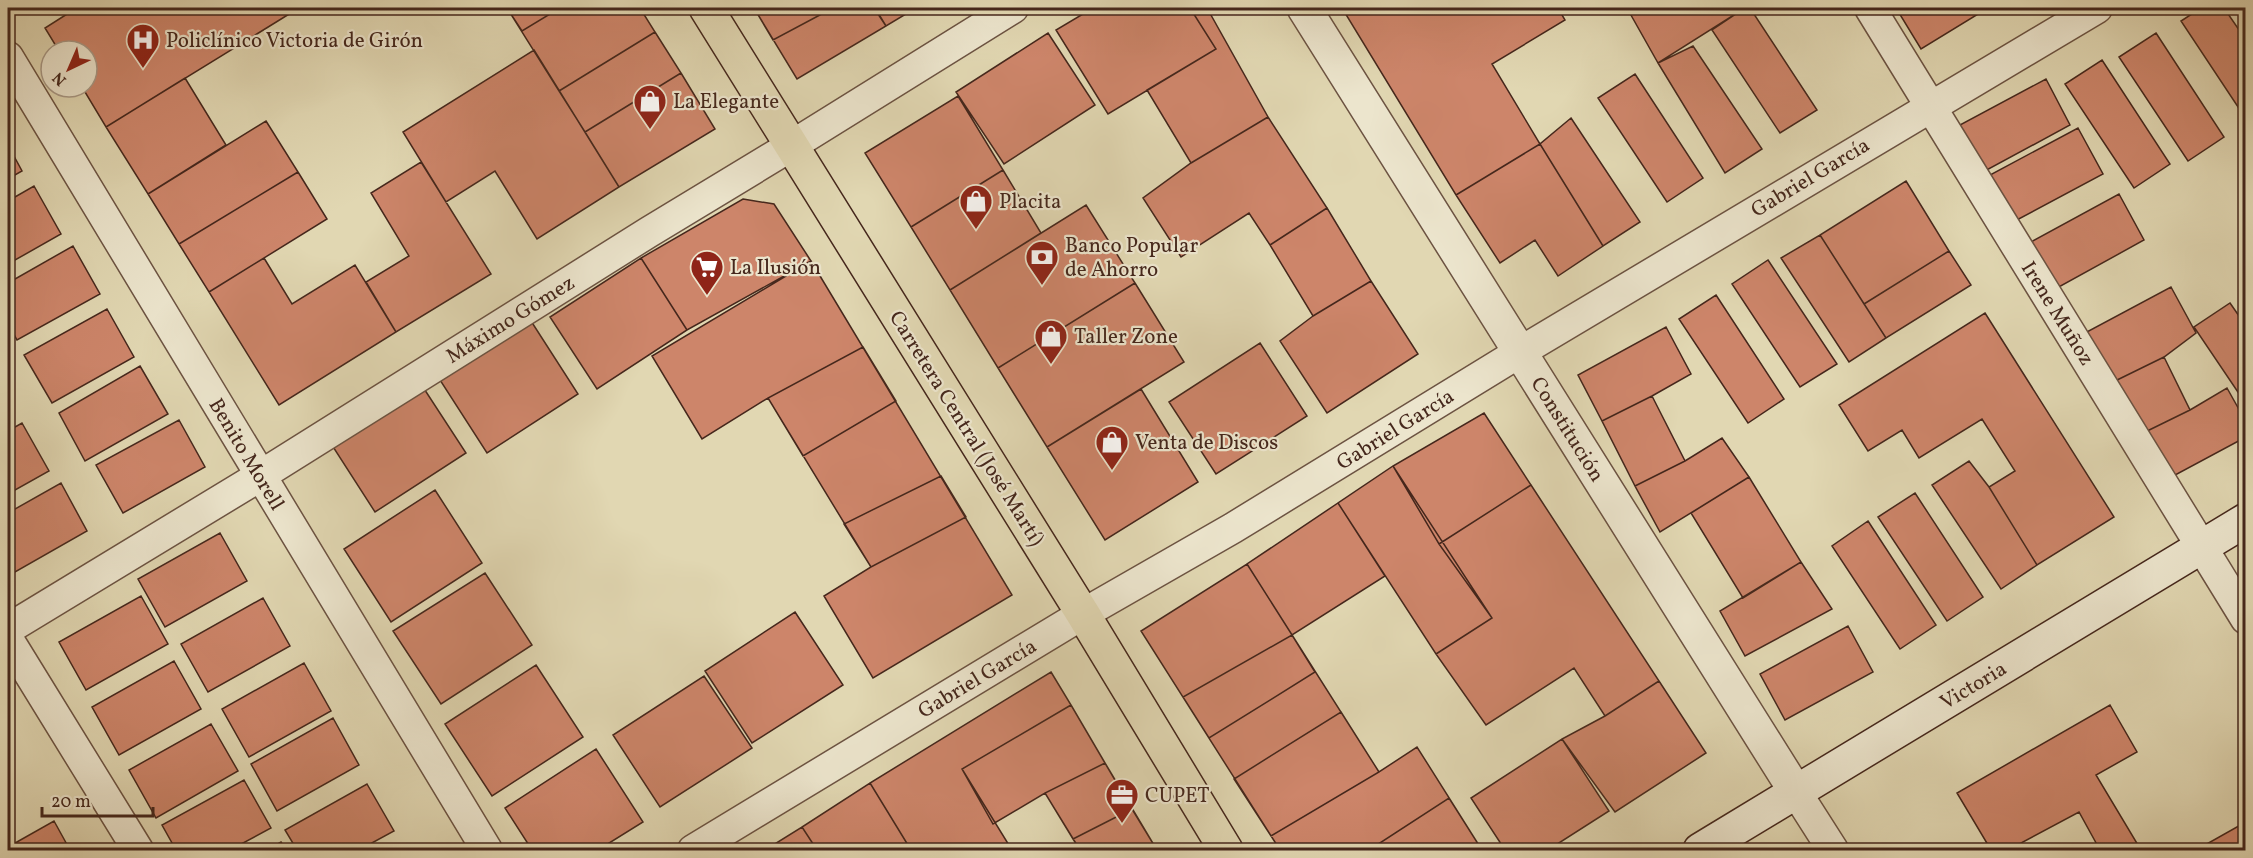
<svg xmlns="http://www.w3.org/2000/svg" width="2253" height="858" font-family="Vollkorn,serif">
<rect width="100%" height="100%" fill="#e1d7b2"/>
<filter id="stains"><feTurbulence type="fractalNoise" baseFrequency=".00333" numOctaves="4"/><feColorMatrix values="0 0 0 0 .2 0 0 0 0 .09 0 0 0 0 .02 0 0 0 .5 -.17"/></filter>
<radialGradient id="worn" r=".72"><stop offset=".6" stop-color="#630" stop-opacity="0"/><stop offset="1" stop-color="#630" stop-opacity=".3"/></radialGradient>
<path fill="#cd856a" stroke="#45271c" stroke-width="1.5" d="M74 8H299L106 127 82 87H87V51H59L45 28 75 9Z
M74 8H299L106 127 82 87H87V51H59L45 28 75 9Z
M507 8H560L522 31Z
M507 8H640L655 32 559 91Z
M754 8H874L886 26 797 79Z
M767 8H833L773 40 757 13Z
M875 8H916L886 26Z
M1093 8H1190L1216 49 1108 114 1056 30Z
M1190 8H1207L1268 117 1191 163 1147 90 1216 49Z
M1342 8H1558L1565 20 1492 64 1540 144 1456 195Z
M1627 8H1745L1658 63Z
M1745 8H1750L1817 110 1780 133 1712 30Z
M1896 8H1988L1921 49Z
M2201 8H2224L2246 40V119L2181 21Z
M655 32 681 73 585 132 559 91Z
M1048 33 1095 105 1004 164 956 92Z
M2156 33 2224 137 2188 161 2119 57Z
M1693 46 1762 149 1725 173 1658 63Z
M534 50 619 187 537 239 495 171 446 202 403 132Z
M2102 60 2170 164 2134 188 2065 84Z
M681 73 715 129 619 187 585 132Z
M1635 74 1703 178 1667 202 1598 98Z
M185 78 226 145 148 194 106 127Z
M2046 79 2070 125 1983 172 1958 126Z
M958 96 1003 170 911 227 865 153Z
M1268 117 1327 208 1270 245 1249 213 1181 257 1143 198 1191 163Z
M1571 118 1640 222 1603 246 1540 144Z
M266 121 298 172 179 244 148 194Z
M2078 128 2103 174 2015 221 1990 175Z
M1540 144 1603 246 1558 276 1535 240 1500 263 1456 195Z
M8 145 22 171 8 179Z
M421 162 491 274 396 332 366 282 409 256 371 193Z
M1003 170 1041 233 950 290 911 227Z
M298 172 327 219 209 292 179 244Z
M1906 181 1949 251 1864 304 1820 235Z
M34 186 61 234 8 264V201Z
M2119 194 2144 240 2057 288 2031 242Z
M743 199 774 204 811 261 687 330 641 258Z
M1086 205 1135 283 998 368 950 290Z
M1327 208 1371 281 1313 316 1270 245Z
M1820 235 1886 338 1849 362 1781 258Z
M73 246 100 294 17 340 8 323V283Z
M1949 251 1971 285 1886 338 1864 304Z
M264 258 292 304 355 265 396 332 279 405 209 292Z
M641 258 687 330 597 389 550 317Z
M1768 260 1837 364 1800 387 1732 284Z
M811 261 1012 595 873 678 824 596 871 567 768 398 702 439 652 356Z
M1371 281 1418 354 1327 413 1280 341 1313 316Z
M1135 283 1184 362 1047 447 998 368Z
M2171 287 2196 333 2164 357 2113 382 2083 334Z
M1716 295 1784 399 1748 423 1679 319Z
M2230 303 2246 326V404L2194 327Z
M107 309 134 357 52 403 24 355Z
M1985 313 2114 517 2037 565 1989 487 2015 471 1982 419 1919 458 1902 430 1868 451 1839 405Z
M531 321 578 394 487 453 440 380Z
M1666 327 1691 374 1652 396 1602 421 1578 375Z
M1260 343 1307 416 1216 474 1169 402Z
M863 347 896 401 803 456 768 398Z
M2164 357 2190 410 2139 435 2113 382Z
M140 366 168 414 85 461 59 413Z
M419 381 466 453 375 512 328 439Z
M2227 388 2246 422V437L2164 481 2139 435 2190 410Z
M1141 389 1198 482 1105 540 1047 447Z
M1652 396 1685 461 1635 486 1602 421Z
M8 401 14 413 8 417Z
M1484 413 1531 485 1439 544 1393 466Z
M179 420 205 467 123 513 96 465Z
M22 423 49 471 8 494V431Z
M1722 438 1749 477 1660 532 1635 486 1685 461Z
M1969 461 1989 487 2037 565 2001 589 1932 485Z
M1393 466 1492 618 1436 654 1338 503Z
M941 476 966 517 871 567 844 524Z
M1749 477 1801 562 1743 598 1691 513Z
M61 483 87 531 8 576V513Z
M1531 485 1659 681 1605 716 1574 668 1486 725 1436 654 1492 618 1439 544Z
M435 490 482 563 391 622 344 549Z
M1915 493 1983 597 1947 621 1878 517Z
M1338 503 1385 576 1292 635 1247 564Z
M1868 521 1936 625 1900 649 1832 546Z
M220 533 247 581 165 627 138 579Z
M1801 562 1832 609 1745 656 1720 611Z
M1247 564 1379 772 1417 747 1482 850H1280L1141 631Z
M485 573 532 645 441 704 393 631Z
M141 596 168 644 86 690 59 642Z
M263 598 290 646 208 692 181 644Z
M795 612 843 685 752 743 705 671Z
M1848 626 1873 672 1785 720 1760 674Z
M1292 635 1315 672 1209 738 1183 697Z
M174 661 201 709 119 755 92 707Z
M304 663 331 711 249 757 222 709Z
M536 665 583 737 492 796 445 724Z
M1051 672 1071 705 962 769 1012 850H911L870 783Z
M704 676 752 748 660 807 613 735Z
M1659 681 1706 753 1615 812 1562 739 1605 716Z
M1071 705 1105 763 1157 850H1080L1045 793 993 824 962 769Z
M2110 705 2137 752 2096 775 2141 850H2100L2079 812 2008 850H1991L1957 793Z
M1341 712 1379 772 1271 836 1234 779Z
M333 718 359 765 277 811 251 764Z
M211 724 238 771 156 818 129 770Z
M1562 739 1609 811 1548 850H1505L1471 798Z
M596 749 643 822 598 850H532L505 808Z
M1105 763 1132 809 1073 839 1045 793Z
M244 780 271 828 230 850H176L162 825Z
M870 783 911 850H817L802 827Z
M367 784 394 831 359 850H297L285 830Z
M1449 798 1482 850H1369Z
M1449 798 1482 850H1369Z
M1132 809 1157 850H1080L1073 839Z
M54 821 70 850H8V847Z
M2244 823 2246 850H2196Z
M802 827 817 850H765Z
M281 842 286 850H267Z"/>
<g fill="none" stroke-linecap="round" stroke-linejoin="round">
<defs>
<path id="minor" d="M1870 8 2246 619
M8 57 487 850
M8 629 260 476 649 232 791 146 1013 8
M8 639 138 850
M1796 792 1833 850
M693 850 1083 614 1233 528 1520 352 2097 8"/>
<path id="tertiary" d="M1304 8 1796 792"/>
<path id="secondary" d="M1700 850 2246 520"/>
<path id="trunk" d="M706 8 1083 614 1226 850"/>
</defs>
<use href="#minor" stroke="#6c5342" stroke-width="33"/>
<use href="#tertiary" stroke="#6c5342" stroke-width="36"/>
<use href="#secondary" stroke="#45271c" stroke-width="36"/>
<use href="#trunk" stroke="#45271c" stroke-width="36"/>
<use href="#minor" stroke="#ece5cd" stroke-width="30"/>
<use href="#tertiary" stroke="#ece5cd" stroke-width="33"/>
<use href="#secondary" stroke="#ece5cd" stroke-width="33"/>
<use href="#trunk" stroke="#e1d7b2" stroke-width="33"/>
</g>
<defs>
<symbol id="hospital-pin" viewBox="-11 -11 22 30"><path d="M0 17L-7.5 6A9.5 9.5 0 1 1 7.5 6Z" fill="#8f2418" stroke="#ece5cd"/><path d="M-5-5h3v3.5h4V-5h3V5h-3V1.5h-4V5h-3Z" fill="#fff"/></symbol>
<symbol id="shop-pin" viewBox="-11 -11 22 30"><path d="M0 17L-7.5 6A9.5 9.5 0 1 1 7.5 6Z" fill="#8f2418" stroke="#ece5cd"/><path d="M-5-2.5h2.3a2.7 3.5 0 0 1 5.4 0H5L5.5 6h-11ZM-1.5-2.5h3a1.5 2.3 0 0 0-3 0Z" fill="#fff"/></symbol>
<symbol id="bank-pin" viewBox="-11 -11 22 30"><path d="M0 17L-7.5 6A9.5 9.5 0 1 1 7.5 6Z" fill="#8f2418" stroke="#ece5cd"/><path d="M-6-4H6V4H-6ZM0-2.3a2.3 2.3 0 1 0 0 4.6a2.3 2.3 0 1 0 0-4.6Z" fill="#fff"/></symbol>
<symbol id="supermarket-pin" viewBox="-11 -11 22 30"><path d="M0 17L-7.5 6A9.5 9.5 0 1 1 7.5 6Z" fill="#8f2418" stroke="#ece5cd"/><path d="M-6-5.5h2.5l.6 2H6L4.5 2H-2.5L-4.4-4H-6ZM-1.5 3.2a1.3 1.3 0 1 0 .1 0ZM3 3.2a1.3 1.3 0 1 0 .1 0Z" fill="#fff"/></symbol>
<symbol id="office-pin" viewBox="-11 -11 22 30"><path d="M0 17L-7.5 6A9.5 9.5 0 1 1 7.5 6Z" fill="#8f2418" stroke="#ece5cd"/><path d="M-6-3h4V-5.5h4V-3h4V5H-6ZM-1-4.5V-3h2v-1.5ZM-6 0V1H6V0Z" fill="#fff"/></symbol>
</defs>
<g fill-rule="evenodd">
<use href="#hospital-pin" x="124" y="21" width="38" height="52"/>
<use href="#shop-pin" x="631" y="82" width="38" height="52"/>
<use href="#shop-pin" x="957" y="182" width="38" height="52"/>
<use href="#bank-pin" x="1023" y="238" width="38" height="52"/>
<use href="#supermarket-pin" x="688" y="248" width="38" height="52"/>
<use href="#shop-pin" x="1032" y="317" width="38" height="52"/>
<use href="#shop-pin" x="1093" y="423" width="38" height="52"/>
<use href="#office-pin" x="1103" y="776" width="38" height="52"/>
</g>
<g text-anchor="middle" stroke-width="4.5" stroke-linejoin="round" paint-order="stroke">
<g font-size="21" fill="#45271c" stroke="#ece5cd" text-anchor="start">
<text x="166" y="47">Policlínico Victoria de Girón</text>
<text x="673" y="108">La Elegante</text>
<text x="999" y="208">Placita</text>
<text x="1065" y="252">Banco Popular<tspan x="1065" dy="24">de Ahorro</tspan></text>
<text x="730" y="274">La Ilusión</text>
<text x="1074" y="343">Taller Zone</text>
<text x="1135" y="449">Venta de Discos</text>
<text x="1145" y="802">CUPET</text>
</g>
<g font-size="21" fill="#45271c" stroke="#ece5cd">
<text transform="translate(1810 177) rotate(-31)" y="7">Gabriel García</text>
<text transform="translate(2058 313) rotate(58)" y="7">Irene Muñoz</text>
<text transform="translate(510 319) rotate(-32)" y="7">Máximo Gómez</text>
<text transform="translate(967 428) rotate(58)" y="7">Carretera Central (José Martí)</text>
<text transform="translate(1395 429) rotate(-32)" y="7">Gabriel García</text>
<text transform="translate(1568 429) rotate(58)" y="7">Constitución</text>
<text transform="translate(247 454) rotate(59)" y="7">Benito Morell</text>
<text transform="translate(977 678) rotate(-31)" y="7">Gabriel García</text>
<text transform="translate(1973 685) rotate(-31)" y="7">Victoria</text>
</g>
</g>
<rect width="2253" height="858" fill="none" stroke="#e1d7b2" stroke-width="30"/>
<rect x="9" y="9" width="2235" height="840" fill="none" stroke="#45271c" stroke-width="3"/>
<rect x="15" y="15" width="2223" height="828" fill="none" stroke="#45271c" stroke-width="1.5"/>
<g transform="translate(69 69) rotate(224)"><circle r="28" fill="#ece5cd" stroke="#a99986" stroke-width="1.5"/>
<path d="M0-4.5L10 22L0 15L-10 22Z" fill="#8f2418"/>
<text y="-9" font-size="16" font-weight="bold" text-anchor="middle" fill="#45271c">N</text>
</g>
<path d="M42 807v9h111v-9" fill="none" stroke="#45271c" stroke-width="3"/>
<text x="51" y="807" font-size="18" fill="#45271c" stroke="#ece5cd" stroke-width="4.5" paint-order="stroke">20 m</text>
<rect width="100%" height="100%" filter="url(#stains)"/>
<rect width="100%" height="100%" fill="url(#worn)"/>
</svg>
